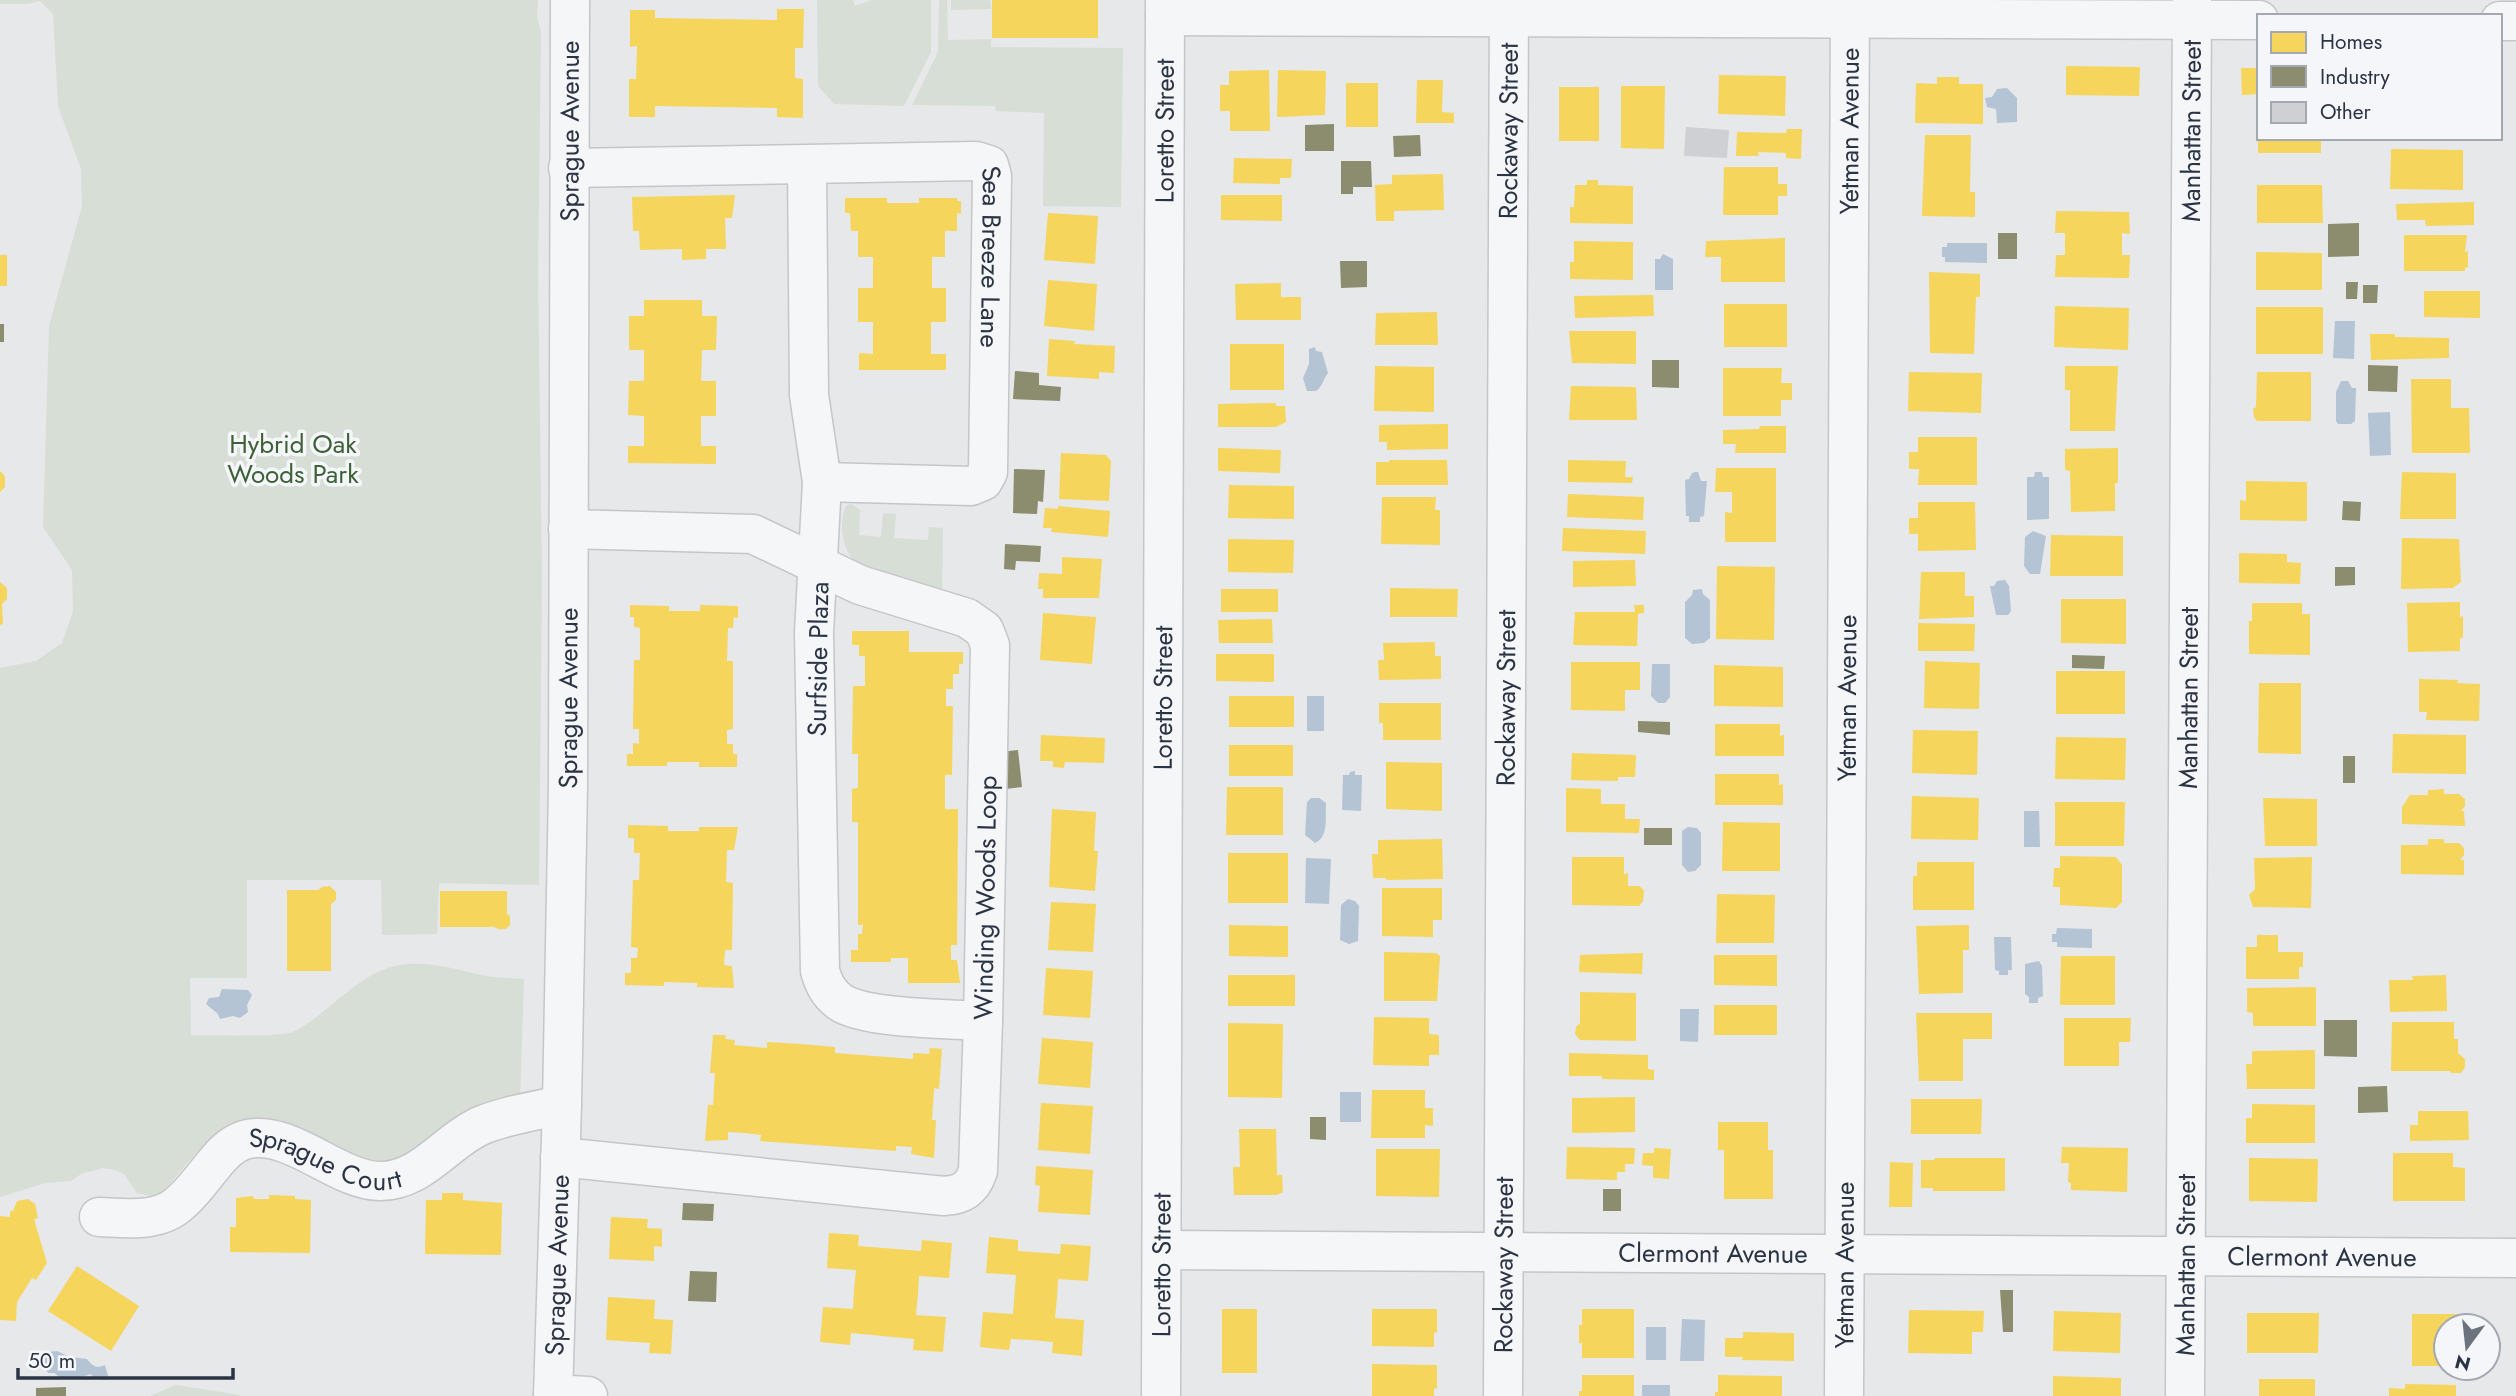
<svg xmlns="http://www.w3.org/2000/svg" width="2516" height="1396" font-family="Jost,sans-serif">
<rect width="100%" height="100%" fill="#e6e8ea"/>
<path fill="#d6ded6" d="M0 0H538L537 18 541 32 538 273 542 578 539 885 439 883 437 934 382 935 381 880H247V978H190L191 1035C209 1035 282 1037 293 1032 333 1012 360 968 407 964 437 962 458 970 486 976 498 978 511 978 524 979L520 1100C493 1114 416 1160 390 1161 339 1164 289 1109 243 1121 215 1128 196 1153 178 1174 171 1182 165 1191 156 1197L137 1193 124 1174 115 1170 103 1168 81 1174 71 1181 45 1183 0 1197V668L36 661 62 643 73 611 72 570 43 527 49 326 82 206 81 169 58 106 53 14 40 1 28 4H0Z
M817 0H853L855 6 872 0H931V52L904 106 834 104 818 86Z
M939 0H947L948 40 991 39V47L1123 48 1121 207 1043 206 1044 113 996 111 995 106 912 105 938 52Z
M951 0H990L991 9 951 10Z
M851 504 860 510 859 535 881 537 883 513 896 514 894 538 928 540 929 527 943 528 942 592 858 563C842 553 838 523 846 506Z
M176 1385 240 1395V1396H150Z"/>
<path fill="#b4c4d5" d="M2007 88 2017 98V122L1997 123 1996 109 1987 107 1985 98 1992 97 1997 89Z
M1947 243H1987V263L1945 262V257H1942V247H1947Z
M1663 254 1673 259V290H1655V259H1660Z
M2335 321H2355L2354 359 2333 358Z
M1315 347 1316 351 1322 352 1328 373C1323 379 1323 386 1316 391H1307L1303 378 1309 364V349Z
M2341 381H2348L2352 388H2356L2355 421 2351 424H2338L2336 421V392Z
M2390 412 2391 455 2370 456 2368 413Z
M1695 472H1698L1701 481H1707L1704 516 1700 517V522H1689V516H1686L1685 480 1689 479 1692 473Z
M2035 472H2042L2043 477H2049V519L2027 520V477H2034Z
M2033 531 2046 536 2040 574H2030L2024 566 2025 537Z
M2005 580 2009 586 2011 611 2008 615H1996L1990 586H1994L1997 581Z
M1702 589 1703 594 1710 600V638L1704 643 1692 644 1685 638V602L1692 595 1693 590Z
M1652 664H1670V697L1665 703H1658L1651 696Z
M1307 696H1324V731H1307Z
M1355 771V775H1362L1361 811 1342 810 1343 775H1349L1350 772Z
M1311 798H1319L1326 803C1325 818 1329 837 1315 843L1305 835 1307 802Z
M2024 811H2039L2040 847H2024Z
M1688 827 1697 828 1701 833V865L1695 871 1688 872 1682 865V831Z
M1306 858 1331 859 1329 904 1305 903Z
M1348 899 1355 901 1359 906 1358 941 1349 944 1340 940 1341 905Z
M2057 928 2092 929V948L2057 947V942H2052V934H2056Z
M1994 937H2011L2012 970H2008V975H1999V971L1995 970Z
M2039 961 2042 966 2043 996 2038 998V1003H2029V997L2025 994V964Z
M222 989 248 990 252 995 247 1005 248 1012 240 1018 233 1016 220 1019 218 1014 206 1004 209 998 219 997Z
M1680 1009H1699L1698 1042 1680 1041Z
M1340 1092H1361V1122H1340Z
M1682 1319 1705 1320 1704 1361H1680Z
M1646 1327H1666V1360H1646Z
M57 1351 70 1357 87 1359C92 1366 97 1369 105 1365L108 1376 105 1380 97 1379 90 1374C83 1378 69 1377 61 1378L54 1373H48L44 1366 43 1357 48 1352Z
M1642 1385H1670V1396H1642Z"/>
<path fill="#f6d55c" d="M992 0H1098V38H992Z
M777 9H804L803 48H795V78L803 79V118L777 117V108L655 106V117H629V79H636L637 46 630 47V10H655V18L777 20Z
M2066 66 2140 67 2139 96 2066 95Z
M2241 68H2259V94L2242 95Z
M1269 70 1270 131H1230V111H1220V85H1229V71Z
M1278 70 1326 71 1325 115 1277 117Z
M1719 75 1786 76 1785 116 1718 114Z
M1937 77H1959V84H1983V124L1915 123 1916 83 1937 84Z
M1417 80H1443L1442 112 1454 113V123H1416Z
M1346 83H1378V127H1346Z
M1621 86H1665L1664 149 1621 148Z
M1559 87H1599V141H1559Z
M1787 129H1802L1801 159 1786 158V153L1758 152 1759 156H1736L1737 132 1786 133Z
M1925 135H1971L1970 192H1975V217L1922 216Z
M2258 138H2321V153H2258Z
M2391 149 2463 150V190L2390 189Z
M1234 158 1292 159 1291 178H1280V184L1233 183Z
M1724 167H1778V184H1787V196H1778V215H1723Z
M1443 174 1444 210 1394 211V221H1376L1375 185 1392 184V175Z
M1587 180H1598V185L1633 186V224L1570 223V207H1574L1575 185H1587Z
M2257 185H2322L2323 223H2257Z
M735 195 732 218H725L726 249H706V259L682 260V249L640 250 639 231H633L632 197Z
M1221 195H1282V221L1221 220Z
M845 198H887V203H919V198H957V201H961V214L957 213V231H945V257H932V288H946V322H931V354H946V370H859V353L873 354V322H858V288H873V257H858V231H851L850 213H845Z
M2474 202V225L2426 226 2425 220H2397L2396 204Z
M2056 211 2129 212 2130 234 2122 233V255H2130L2129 278 2055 277 2056 255H2065V233H2055Z
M1048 213 1098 216 1095 264 1044 260Z
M2404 235H2467L2465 252 2468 251V267L2465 268V271H2404Z
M1785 238V282H1721V257H1705L1706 241Z
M1574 241 1633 242V280L1570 279V262H1574Z
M2256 252 2322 253V290H2256Z
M0 255H7V286H0Z
M1929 272 1980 274V297H1976L1974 354 1930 353Z
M1048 280 1097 284 1094 331 1044 326Z
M1281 283V297H1301V320H1236L1235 284Z
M2424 291H2480V318L2424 317Z
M1653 295 1654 316 1575 318 1574 296Z
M644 300H702V316H717L716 350H702L701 381H716V416H701V446H716V464L628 463V446H644V416L628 415 629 381H644V350H629V316H644Z
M1724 304H1787V347H1724Z
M2055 306 2129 308 2128 350 2054 347Z
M2256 307H2323V354H2256Z
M1437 312 1438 345H1375L1376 313Z
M1569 331H1636V364L1572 363Z
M2370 334H2395V337L2449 338V358L2371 360Z
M1049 339 1075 341 1074 344 1115 346 1114 373 1099 372V379L1047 376Z
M1230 344H1284V390H1230Z
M1375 366 1434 367V412L1374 411Z
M2065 366H2118L2115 431H2070V390H2065Z
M1723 368H1782L1781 383H1792V400H1781V416H1723Z
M1909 372 1982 373 1981 413 1908 411Z
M2257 372H2311V421H2257L2254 417 2253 409 2256 407Z
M2411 379H2451V408H2469L2470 453H2412Z
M1571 386 1636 387 1637 420H1569Z
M1276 403V406H1285L1286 422 1276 427H1218V404Z
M1448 424V449L1387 450V442H1379V425Z
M1760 426H1786V453H1735L1736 444H1723V430L1759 429Z
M1918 437H1977V485H1918L1919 469H1909V452H1918Z
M1218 448 1281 450 1280 473 1218 471Z
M2118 448V483H2115V511L2071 512 2070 471 2065 470V449Z
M1061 453 1106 455 1111 461 1109 501 1059 499Z
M1389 460H1447L1448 485H1376V462H1389Z
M1568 460 1626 461 1625 477H1633L1632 483 1568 482Z
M1716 468H1776V542H1725V512L1732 513V492H1715Z
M0 471 5 476V487L0 492Z
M2402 472 2456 473V519H2400Z
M2246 481 2307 482V521L2240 520V500L2246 501Z
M1229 485 1294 486V519L1228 518Z
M1568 494 1644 497 1643 520 1567 517Z
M1382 497H1436L1435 510H1440V545L1381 544Z
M1918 502H1975L1976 550 1918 551V534H1909V518H1918Z
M1058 506 1110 511 1108 537 1051 532 1052 528H1043L1045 508 1058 509Z
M1563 528 1646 531 1645 554 1562 551Z
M2051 535 2123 536V576H2050Z
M2402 538 2459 539 2461 582 2453 588 2401 589Z
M1228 539 1294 540 1293 573 1228 572Z
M2239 553 2287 554V562L2301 563 2300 584 2239 583Z
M1062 557 1102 559 1099 598H1043V589H1038L1039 573 1062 574Z
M1635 560 1636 586 1573 587V561Z
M1717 566 1775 567 1774 640 1716 639Z
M1921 572H1965V596H1974V617L1919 619Z
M0 582 7 588V599L2 604 3 624 0 625Z
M1390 588 1458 589 1457 617H1390Z
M1221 589H1278V612H1221Z
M2061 599H2126V644L2061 643Z
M2460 602V617L2463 616V638H2460V651L2408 652 2407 603Z
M2252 603H2302V614H2310V655L2249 654V621H2252Z
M630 605 669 606V611H700V605L738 606V618L734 617 733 628H728L727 661H733V729L727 730V744H733V754H737V767H699V762H667V766H627V754H633V743L639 744V729H633L634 660H640V628L634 627V617H630Z
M1634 605H1644V613L1638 614 1637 646 1573 645 1575 612H1635Z
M1043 613 1096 617 1092 664 1040 660Z
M1272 619 1273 643H1219L1218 620Z
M1918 623 1975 624 1974 651H1918Z
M852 631H909V652H963V664H959V674H953V689H946V706H953L952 775H945V809H958L957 945H951V960H957L960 983H908V958H891V962H851V950H858V934H862L863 925H858V822H852V789L858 788V754H852L853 686H865V656H859V645H852Z
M1435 642V656H1441V679L1379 680 1378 660H1384L1383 643Z
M1216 654H1274V682L1216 681Z
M1925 661 1980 663 1979 709 1924 708Z
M1571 662H1640V690H1625V711L1571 710Z
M1714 665 1783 667V707L1714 706Z
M2056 671H2125V714H2056Z
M2419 679 2458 680 2457 683 2480 684 2479 721 2426 720 2427 712H2419Z
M2259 683H2301V754L2258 753Z
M1229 696H1294V727H1229Z
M1379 703H1441V740H1383V723H1379Z
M1715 724H1780V736L1784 735V756H1715Z
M1913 730 1978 731 1977 775 1912 773Z
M2393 734 2466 735V774L2392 773Z
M1041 735 1105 738 1104 763 1065 762 1064 768 1053 767V761H1040Z
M2056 737 2126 738 2125 780 2055 779Z
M1229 745H1293V776H1229Z
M1572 753 1636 755 1635 777H1618V781L1571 780Z
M1386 762 1442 763V811L1386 809Z
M1715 774H1779V785L1783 784V805H1715Z
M1227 787H1283V835H1226Z
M1566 788 1601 789V804H1625V819H1640L1639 833 1566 832Z
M2444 789V794H2459L2465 799V806L2461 811H2464L2465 826 2402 824V807L2410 795H2428V790Z
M1912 796 1979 798 1978 840 1911 839Z
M2263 798 2317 799V846H2265Z
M2055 802H2125L2124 846H2055Z
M1052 809 1096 812 1094 851H1098L1095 891 1049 887Z
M1723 822 1780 823V871H1722Z
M628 825 668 826V831H699V827H738L734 850H727L726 882 733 883 732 950H725L724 965 732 966 734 988 697 987V983L664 982V986L625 985V973H631V958H637L638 948 631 947 633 880H639L640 853H634V838H628Z
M1442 839 1443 879 1386 880V878H1373L1372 854H1378V840Z
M2428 839H2444V843H2459L2464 848V855L2460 860H2464V875L2401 874V845H2428Z
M1228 853H1288V903H1228Z
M2060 856 2116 857 2122 865V902L2116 908 2060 905V887H2053L2054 868H2060Z
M1572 857H1624V874L1628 873V886H1639L1644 890 1643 901 1639 906 1572 905Z
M2312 857 2311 908 2253 907 2249 895 2255 889 2254 858Z
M1917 862H1974V910H1913V876H1917Z
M330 886 336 892V900L331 904V971H287V890H318L322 887Z
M1382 888H1442V920H1433V937L1382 936Z
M440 891H507V914L510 916V925L506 929H498L494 927H440Z
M1717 894 1775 895 1774 943H1716Z
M1051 902 1096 904 1093 952 1048 950Z
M1229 925 1288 926V957L1229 956Z
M1969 925V950H1963V993L1919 994 1916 926Z
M2257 935H2278V952H2303V967H2299V979H2246V947H2257Z
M1384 952 1436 953 1440 956 1437 1001H1384Z
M1643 953 1642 974 1579 972 1580 955Z
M1714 955H1777V986L1714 985Z
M2061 956H2115V1005H2060Z
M1046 968 1093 971 1090 1018 1043 1015Z
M1228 975H1295V1006H1228Z
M2446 975 2447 1011 2390 1012 2389 980H2413L2412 976Z
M2316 987V1026H2253V1013L2247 1012V988Z
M1580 992 1636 993V1041L1580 1040 1575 1034 1576 1027 1580 1023Z
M1714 1005H1777V1035H1714Z
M1916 1013H1992V1039H1963V1081H1919Z
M1374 1017 1429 1018V1034L1439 1035V1055H1429V1066L1373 1065Z
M2064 1018H2131L2130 1042H2119V1066H2064Z
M2392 1022H2454V1039H2458V1053L2465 1059V1067L2461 1073H2452L2449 1071H2391Z
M1228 1023 1283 1024 1282 1098 1228 1097Z
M713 1035H726L725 1039 735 1040 734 1045 767 1048V1042L801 1044 835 1047V1053L913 1059V1053L929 1054 930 1048 942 1049 939 1089 934 1088 932 1120H936L934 1158 911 1154 912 1147 896 1146V1151L760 1141 761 1135 745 1133 728 1132V1140L705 1141 708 1105H713L714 1088 715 1073H710Z
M1042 1038 1093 1042 1090 1088 1038 1084Z
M2315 1050V1089H2247L2246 1064H2252V1051Z
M1569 1053 1648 1055V1069L1654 1070V1080L1602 1079V1076H1569Z
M1372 1090H1425V1108H1433V1126L1425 1125V1138H1371Z
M1635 1097V1132L1572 1133V1098Z
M1911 1099H1982L1981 1134H1911Z
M1041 1103 1093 1106 1090 1154 1038 1150Z
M2252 1104 2315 1105V1143H2246V1118H2252Z
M2418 1111H2468L2469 1140 2410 1141V1125H2418Z
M1718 1122H1768V1150H1773V1199H1724V1150H1718Z
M1239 1129H1276L1277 1175H1282L1283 1192 1277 1195H1234L1233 1167H1240Z
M1567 1147 1635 1148 1634 1164H1625V1172H1617V1180L1566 1179Z
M2062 1147 2128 1148 2127 1192 2071 1190V1183L2068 1182 2069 1163H2061Z
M1654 1148 1671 1149 1669 1179 1653 1178V1166L1642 1165 1643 1153H1654Z
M1376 1149H1440L1439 1197 1376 1196Z
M2393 1153H2453V1167L2465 1168V1201H2393Z
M1935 1158H2005V1191H1933V1188H1921V1160H1934Z
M2249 1158 2318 1159 2317 1202 2249 1201Z
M1890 1162 1913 1163 1912 1207H1889Z
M1036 1166 1093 1170 1090 1215 1038 1212 1040 1186 1035 1185Z
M442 1193H463V1200L502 1203 501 1255 425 1254 426 1200H442Z
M269 1195 295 1196V1199L311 1200 310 1253 230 1252V1227H236V1198L252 1196 255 1199H269Z
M28 1199 35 1204 38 1218 34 1219 47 1263 36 1280 32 1278 17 1302 16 1321 0 1320V1216L10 1217V1211H13L17 1201Z
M611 1217 648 1219 647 1228 662 1229V1247L654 1246V1261L609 1259Z
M829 1233 859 1235 858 1246 921 1251 922 1240 952 1243 949 1278 919 1276 918 1294 916 1315 946 1317 943 1352 913 1350 914 1339 851 1333 850 1345 820 1342 823 1307 853 1309 854 1289 856 1270 827 1268Z
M989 1237 1018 1240V1251L1060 1254 1061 1244 1091 1246 1088 1281 1058 1279 1057 1298 1055 1318 1084 1320 1082 1356 1052 1353 1053 1342 1031 1340 1011 1339 1009 1350 980 1347 983 1312 1013 1314 1016 1275 986 1273Z
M77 1266 139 1306 111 1351 48 1311Z
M608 1297 655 1300 654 1319 673 1320 671 1354 649 1353 650 1343 606 1340Z
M1222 1309H1257V1373H1222Z
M1372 1309H1437V1333L1434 1332V1347L1372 1346Z
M1582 1309H1634V1358H1582V1343H1579V1325H1582Z
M1909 1310 1984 1311 1983 1332H1972V1354L1908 1353Z
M2054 1311 2121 1313 2120 1353 2053 1351Z
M2247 1313H2319L2318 1353H2247Z
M2412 1314H2463V1326H2446V1366H2412Z
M1743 1332 1794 1333V1361L1742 1360 1743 1357H1725V1338H1743Z
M1372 1364 1437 1365V1389L1434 1388V1396H1372Z
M1582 1375H1634V1396H1579V1391H1582Z
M1718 1375 1782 1376V1396H1715V1392H1718Z
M2053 1376 2121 1378V1396H2053Z
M2259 1379H2315V1396H2259Z
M2405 1384 2456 1385V1396H2389V1388L2405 1389Z"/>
<path fill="#8c8c6e" d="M1334 124V151H1305V125Z
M1420 135 1421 156 1394 157 1393 136Z
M1341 161H1371L1372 187H1353V194H1341Z
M2359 223V256L2328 257V224Z
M1998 233H2017V259H1998Z
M1340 261H1367V287L1341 288Z
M2346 282H2358L2357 299H2346Z
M2363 285H2378L2377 303H2363Z
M0 324H4V342H0Z
M1652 360H1679V388L1652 387Z
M2368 365 2398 366 2397 392 2368 391Z
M1015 371 1039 373V385L1061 387 1060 401 1013 399Z
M1014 469 1045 470 1043 502 1038 501 1037 514 1013 513Z
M2343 501 2361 502 2360 521 2342 520Z
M1005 544 1041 546 1040 562 1016 561 1015 570 1004 569Z
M2335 567H2355V585L2335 586Z
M2072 655 2105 656 2104 669 2072 668Z
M1638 721 1670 722V735L1638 732Z
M1018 750 1022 787 1005 789 1000 752Z
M2343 756H2355V783H2343Z
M1644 828H1672V845H1644Z
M2324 1020H2357V1057L2324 1056Z
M2387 1086 2388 1112 2358 1113V1087Z
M1310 1117H1326V1140L1310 1139Z
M1603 1189H1621V1211H1603Z
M683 1203 714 1204 713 1221 682 1220Z
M690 1271 717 1272 716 1302 688 1301Z
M2000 1290H2013V1332H2003Z
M66 1387V1396H36V1388Z"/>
<path fill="#ced0d3" d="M1686 127 1729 130 1727 158 1684 156Z"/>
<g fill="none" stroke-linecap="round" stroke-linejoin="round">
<defs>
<g id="minor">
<path d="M1165 16 2259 20"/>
<path d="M2500 21H2516"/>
<path d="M807 165 809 395 822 482 814 633 820 971C824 984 828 993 840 1002 865 1019 950 1019 983 1021"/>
<path id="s1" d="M568 168 976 161 989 165 992 176 988 472 983 481 971 486 822 482"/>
<path id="s2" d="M560 1157 944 1196C962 1195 972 1189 978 1171L983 1021 990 645 984 630 967 618 860 585 753 534 568 529"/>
<path id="s3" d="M99 1217C125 1218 159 1223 180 1203 193 1192 204 1176 215 1163 223 1153 232 1144 244 1140 288 1127 336 1180 379 1181 421 1182 445 1142 480 1126 506 1115 535 1111 562 1105"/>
<path id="s4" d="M1162 1250 2516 1258"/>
<path d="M553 1394 588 1396"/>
<path id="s5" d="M553 1396 562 1105 568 786 570 0"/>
<path id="s6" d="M1161 1396 1165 0"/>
<path id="s7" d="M1503 1396 1509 0"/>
<path id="s8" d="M1844 1396 1850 0"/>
<path id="s9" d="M2185 1396 2192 0"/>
</g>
</defs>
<use href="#minor" stroke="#c4c6c8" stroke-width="41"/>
<use href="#minor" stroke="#f5f6f7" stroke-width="38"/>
</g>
<g text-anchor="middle" stroke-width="7" stroke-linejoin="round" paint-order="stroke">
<g font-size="26" fill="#2b3445" stroke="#f4f6f9">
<text dy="9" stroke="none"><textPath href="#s5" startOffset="1265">Sprague Avenue</textPath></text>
<text dy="9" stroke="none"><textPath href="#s6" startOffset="1265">Loretto Street</textPath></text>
<text dy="9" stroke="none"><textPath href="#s7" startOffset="1265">Rockaway Street</textPath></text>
<text dy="9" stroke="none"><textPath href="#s8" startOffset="1265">Yetman Avenue</textPath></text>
<text dy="9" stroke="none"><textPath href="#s9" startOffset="1265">Manhattan Street</textPath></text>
<text dy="9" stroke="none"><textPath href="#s1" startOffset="514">Sea Breeze Lane</textPath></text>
<text transform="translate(818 659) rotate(-89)" y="9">Surfside Plaza</text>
<text dy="9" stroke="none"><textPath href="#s5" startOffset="698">Sprague Avenue</textPath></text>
<text dy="9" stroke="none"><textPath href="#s6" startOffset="698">Loretto Street</textPath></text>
<text dy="9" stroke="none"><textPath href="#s7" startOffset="698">Rockaway Street</textPath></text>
<text dy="9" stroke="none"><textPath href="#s8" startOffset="698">Yetman Avenue</textPath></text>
<text dy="9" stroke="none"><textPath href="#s9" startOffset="698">Manhattan Street</textPath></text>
<text dy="9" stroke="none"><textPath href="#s2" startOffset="705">Winding Woods Loop</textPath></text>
<text dy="9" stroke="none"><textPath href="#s3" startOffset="261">Sprague Court</textPath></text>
<text dy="9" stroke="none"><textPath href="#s4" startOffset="551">Clermont Avenue</textPath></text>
<text dy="9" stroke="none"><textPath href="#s4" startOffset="1160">Clermont Avenue</textPath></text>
<text dy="9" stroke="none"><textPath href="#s5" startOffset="131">Sprague Avenue</textPath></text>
<text dy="9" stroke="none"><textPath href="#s6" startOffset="131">Loretto Street</textPath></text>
<text dy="9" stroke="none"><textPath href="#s7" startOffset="131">Rockaway Street</textPath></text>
<text dy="9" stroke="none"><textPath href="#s8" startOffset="131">Yetman Avenue</textPath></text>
<text dy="9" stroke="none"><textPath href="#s9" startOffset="131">Manhattan Street</textPath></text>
</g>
<g font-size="26" fill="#3f6138" stroke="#f4f6f9">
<text x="293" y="453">Hybrid Oak<tspan x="293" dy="30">Woods Park</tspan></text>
</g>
</g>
<rect x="2257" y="14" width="245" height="126" fill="#f4f6f9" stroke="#a4a8b1" stroke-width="2"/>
<rect x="2271" y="32" width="35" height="21" fill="#f6d55c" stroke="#a4a8b1" stroke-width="2"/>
<text x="2320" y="49" font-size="21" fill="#2b3445">Homes</text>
<rect x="2271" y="66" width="35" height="21" fill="#8c8c6e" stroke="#a4a8b1" stroke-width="2"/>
<text x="2320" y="84" font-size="21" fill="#2b3445">Industry</text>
<rect x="2271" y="102" width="35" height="21" fill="#ced0d3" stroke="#a4a8b1" stroke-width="2"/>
<text x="2320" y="119" font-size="21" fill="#2b3445">Other</text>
<g transform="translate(2467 1347) rotate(195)"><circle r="33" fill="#f4f6f9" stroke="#a4a8b1" stroke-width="2"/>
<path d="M0-5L12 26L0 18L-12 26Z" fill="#6c737f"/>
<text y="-10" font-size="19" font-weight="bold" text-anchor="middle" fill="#2b3445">N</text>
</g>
<path d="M18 1368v10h215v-10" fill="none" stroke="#2b3445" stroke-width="3.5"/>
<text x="28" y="1368" font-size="21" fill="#2b3445" stroke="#f4f6f9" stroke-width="5" paint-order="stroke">50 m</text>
</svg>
